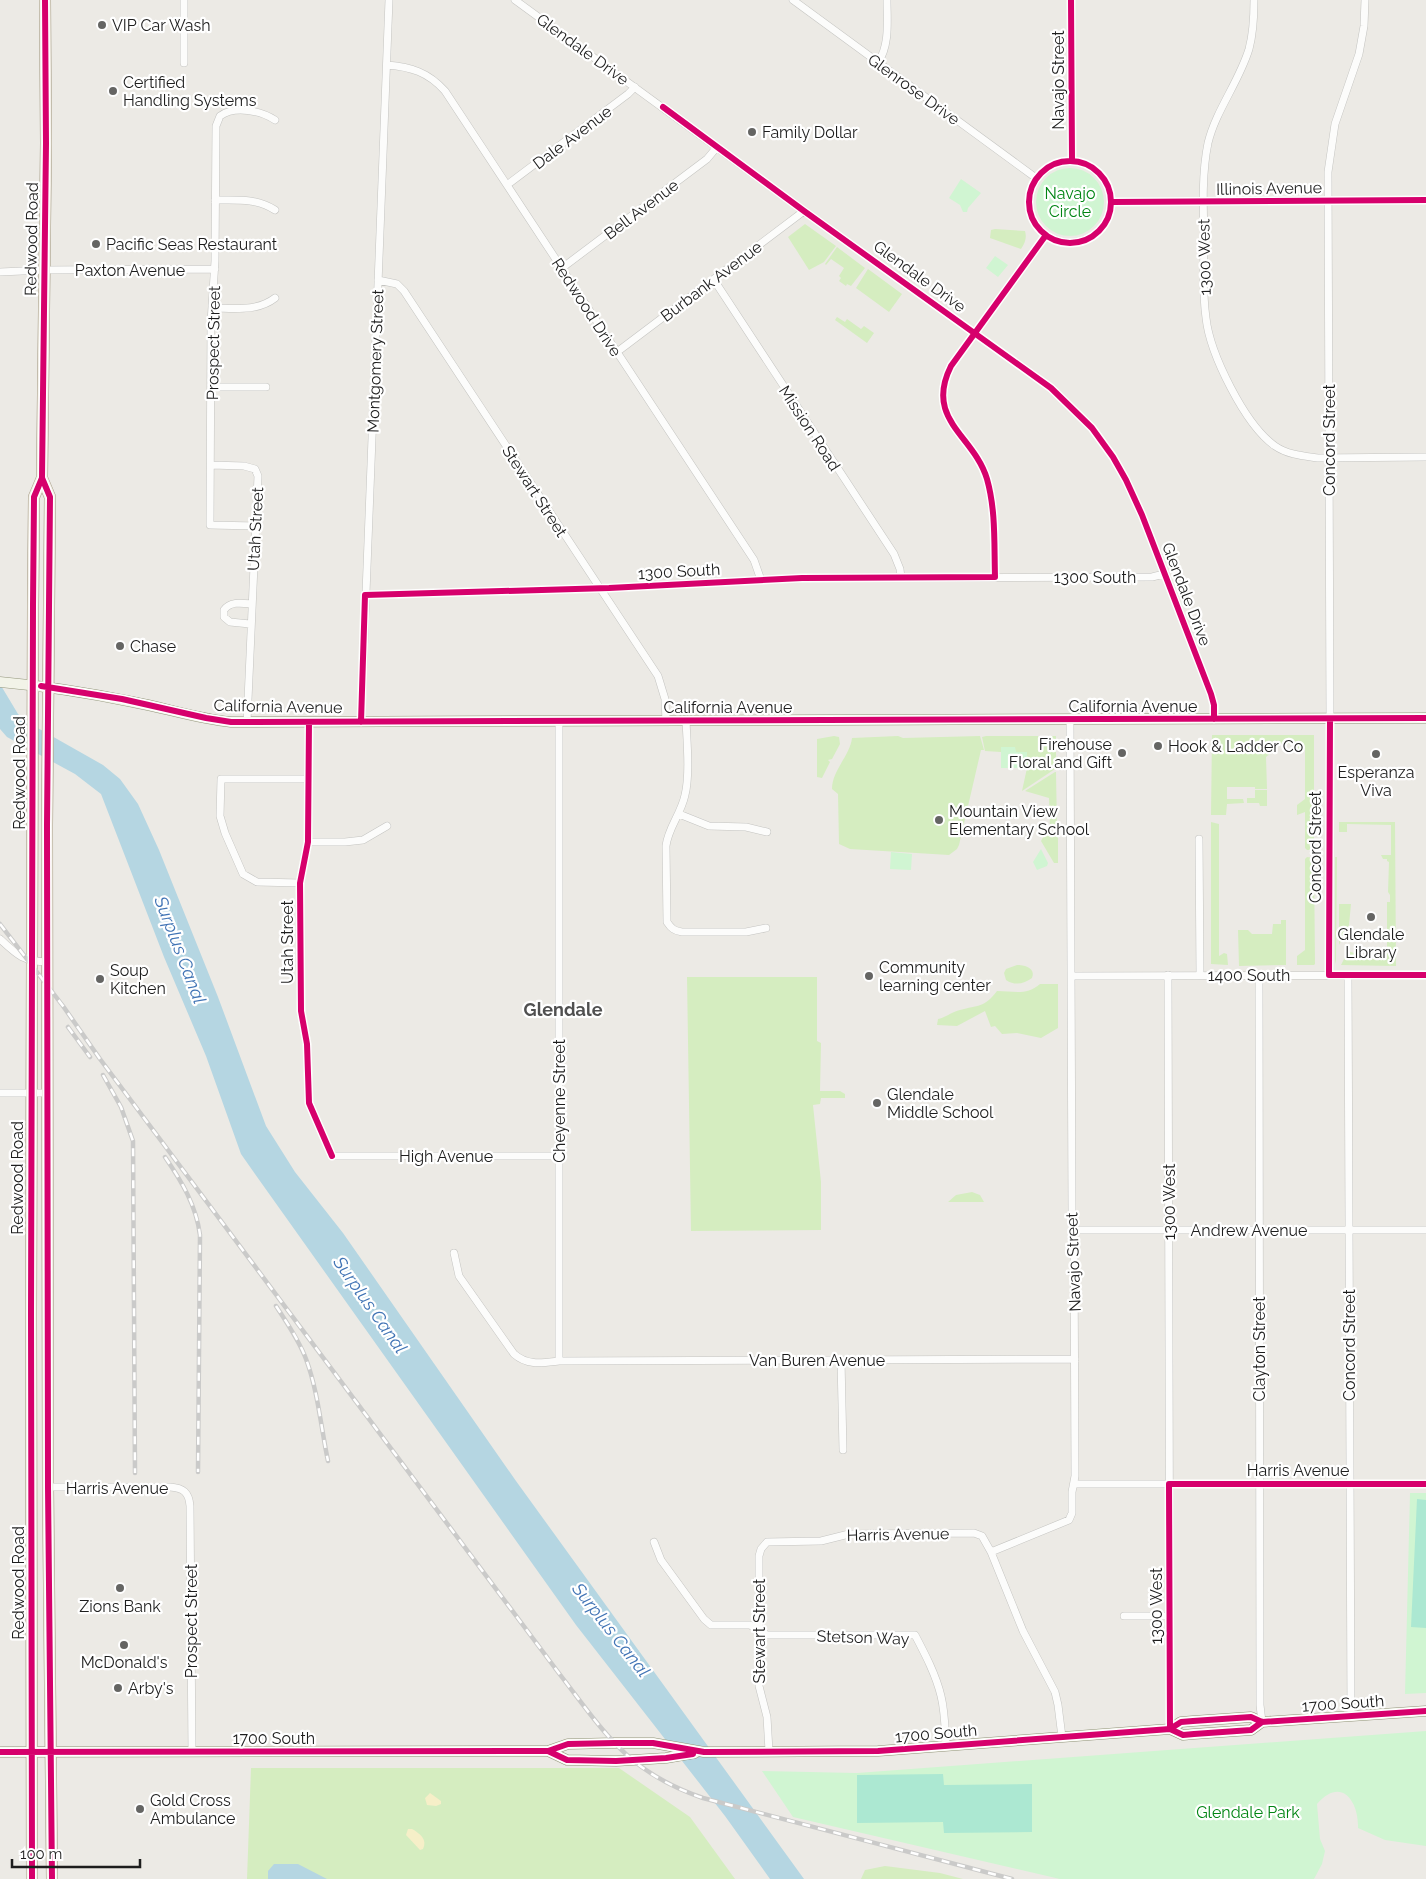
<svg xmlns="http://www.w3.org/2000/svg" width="1426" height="1879" font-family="Raleway,sans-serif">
<rect width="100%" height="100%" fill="#eceae5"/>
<path fill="#d5edc0" d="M805 224 836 246 824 262 809 270 788 237Z
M995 229 1025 231C1027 238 1025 243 1021 249L990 238 991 230Z
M837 247 865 268 851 286 847 284 846 286 839 281 841 278 839 276 844 268 831 259 826 265 825 264Z
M868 269 902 294 889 312 856 288Z
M837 317 845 322 847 319 861 329 864 326 874 333 867 343 835 320Z
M1212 735H1314V850H1307L1305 848V812L1297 815V805L1305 799V749H1298L1297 744H1273V751L1266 757 1267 789H1255V787H1227V799H1243L1244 803 1227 804 1226 815H1211Z
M834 736 839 737 840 744 832 759 828 760 830 762 822 778 817 777V739Z
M898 736 903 738 980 736 984 750H981L959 845 957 849 949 855 850 849 839 844 838 794 832 789C832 770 850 756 852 738Z
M986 736H1056V766H1055V769L1022 791 1027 768V752H1015V747H1001V752L985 751 982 737Z
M1055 772H1056L1057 828H1050L1049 798 1025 791Z
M1255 790H1267V806H1260L1259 803H1247V798H1255Z
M1211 822 1219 824V956L1224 953 1227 954 1228 965 1211 964Z
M1339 822H1395L1396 966 1341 965 1348 951 1360 955V959H1387V902H1390V895L1388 892 1389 862 1387 861V859H1383L1381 855H1391V825L1347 824V832H1339Z
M1046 832H1058V863H1054L1041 841Z
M1307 857 1314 858 1315 964 1314 965H1297V956L1305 950V859Z
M1335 857H1337L1336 964 1335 960Z
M1339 904H1351L1349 925 1339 945Z
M1281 920H1286V965L1239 966 1238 930H1248L1252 934H1272L1273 924H1281Z
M1017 965C1025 965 1036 968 1032 978 1024 984 1015 986 1006 980L1004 973 1006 969Z
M687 977H817V1041L821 1043 820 1091H840L845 1094V1098H821L820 1104 813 1105 821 1182V1230L691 1231Z
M1040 984H1058V1028L1041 1038 1017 1033 1002 1034 995 1026 991 1027 985 1011 957 1026 937 1025 938 1019C947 1017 951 1012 960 1010 978 1005 984 1008 997 991 1014 991 1026 996 1040 984Z
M972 1192 980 1195 984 1202H948L956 1195Z
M251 1768H619L690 1817 735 1879H247Z
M885 1866 940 1873 963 1879H861L865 1870Z"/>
<path fill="#f6efc8" d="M430 1793 441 1801V1804L436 1806 427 1805 425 1798Z
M408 1829H412C419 1833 428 1839 423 1849L420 1850 406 1835Z"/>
<path fill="#d0f5d2" d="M1036 202a34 34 0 1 1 68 0a34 34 0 1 1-68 0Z
M961 179 981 193 968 208 967 212H963L960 205 949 198Z
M995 256 1008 265 998 277 986 268Z
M1001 747H1015L1016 752H1027V768H1001Z
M1041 849 1048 863 1047 866 1037 870 1033 862Z
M891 852 912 854 911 870 890 869Z
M1410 1493H1426V1693L1405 1694Z
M1426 1731V1846L1385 1840 1358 1828C1359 1801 1341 1776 1317 1804L1320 1839 1325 1851 1322 1864 1314 1879H1060L793 1817 762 1771 857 1773Z"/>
<path fill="#ace8d2" d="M1417 1499 1426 1500V1628L1411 1627Z
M943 1774 944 1785 1032 1784V1832L944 1833 943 1822 857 1823V1775Z"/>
<path fill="#b5d6e2" d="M0 684 18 714 27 722 103 765 120 779 138 804 159 850 218 997 266 1126 295 1172 343 1233 516 1481 804 1879H770L725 1816 576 1625 255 1174 241 1154 206 1056 164 957 101 794 75 774 7 737 0 729Z
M274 1864H298L327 1879H268V1871Z"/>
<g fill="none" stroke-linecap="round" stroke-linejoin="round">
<defs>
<path id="street" d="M184 0V63
M515 0 804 211 1051 388 1092 428 1113 457 1126 480 1142 515 1211 694 1214 705V719
M793 0 1036 178
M1071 0 1072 160
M1254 0C1254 16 1253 34 1249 49 1239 82 1216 110 1208 143 1202 172 1203 205 1204 234 1204 262 1202 290 1206 318 1210 354 1245 425 1275 446 1288 455 1304 456 1318 458L1426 457
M878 63C890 44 887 22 887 0
M387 65C411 67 428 72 445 91L754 560 761 580
M1029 202a41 41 0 1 1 82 0a41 41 0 1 1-82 0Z
M507 185 628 94 635 87
M215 200C237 200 256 198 275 210
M1112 202 1426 200
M562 268 707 159 717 147
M0 272 44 270 215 269
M378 280 397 284 404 291 658 676 665 699 666 721
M714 280 894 554 900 569 901 578
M212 308C233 308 257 312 275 298
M617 352 804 211
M211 387H266
M211 465 244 466 255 469 258 476 247 722
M256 526 210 525 211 322 215 261 216 126 220 116C235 105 261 111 275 120
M995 577C994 544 996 511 987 479 974 435 924 420 951 366L1046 235
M365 595 609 588 802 578 1152 577 1164 574
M250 624 230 622 224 617V610C230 601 242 603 252 604
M559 721V1361
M686 721C687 742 690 775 685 795 681 814 668 828 666 846L667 922C671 928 674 931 682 932H746L766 928
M309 722 308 842 300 883 301 1011 307 1044 309 1103 332 1156H559
M361 722 389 0
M679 814 709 826 746 827 767 832
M1199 839 1200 975
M308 842H345L363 840 387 826
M300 883 257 882 243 874 225 833 220 816 221 779H308
M0 939C18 956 23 961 48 962
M1168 975 1170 1729
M1259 975 1260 1705 1262 1722
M1329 975 1330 719 1328 172 1335 124 1359 54 1364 26 1365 0
M1348 975 1351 1716
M1071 976 1426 975
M0 1093H48
M1073 1230H1426
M454 1253 459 1276 514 1354C528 1366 542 1363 559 1361L1075 1359
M841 1360 843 1450
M1074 1484H1426
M48 1487H170C183 1488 189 1492 190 1506L192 1752
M654 1542 661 1560 704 1619 711 1625H750L767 1635H915C925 1654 936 1675 941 1696 945 1712 945 1729 946 1746
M991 1552 1069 1520 1072 1513V1492L1075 1476 1074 1244 1072 1212 1070 720
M1124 1616H1170
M769 1751 767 1717 759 1686V1556L761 1549 767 1542 821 1541 849 1534 974 1533 982 1536 991 1552 1023 1631 1055 1692 1058 1705 1062 1737"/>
<path id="secondary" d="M0 682C45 686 89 693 133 702 166 708 198 719 231 722L1426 718
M1170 1729 1183 1735 1194 1734 1251 1730 1262 1722
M548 1751 567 1760 616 1761 666 1758 695 1753
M0 1752 548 1751 568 1744 614 1743H653L704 1752 878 1751 1170 1729 1181 1722 1193 1721 1251 1717 1262 1722 1426 1711"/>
<path id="primary" d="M45 0 46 143 42 478 50 497 47 826 48 1487 52 1879
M32 1879 31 1313 33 606 34 497 42 478"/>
</defs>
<use href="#street" stroke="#c4c4c1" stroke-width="8"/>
<use href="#secondary" stroke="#93967c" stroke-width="11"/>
<use href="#primary" stroke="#a29982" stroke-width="12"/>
<use href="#street" stroke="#fcfcfb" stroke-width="7"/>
<use href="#secondary" stroke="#f2f3e8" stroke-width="10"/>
<use href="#primary" stroke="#f0ece3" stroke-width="11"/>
<defs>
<path id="rail" d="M0 924 63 1006 100 1059 558 1672C605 1733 627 1772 703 1798L1012 1879
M68 1027 90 1057
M103 1075 121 1107 133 1141 135 1473
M165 1157C182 1182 196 1205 200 1235L198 1472
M276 1306C287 1323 299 1340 306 1359 318 1391 321 1428 328 1461"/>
</defs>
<use href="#rail" stroke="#cacac9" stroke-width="4.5"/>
<use href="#rail" stroke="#fff" stroke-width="2.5" stroke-dasharray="8" stroke-linecap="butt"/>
<defs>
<path id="cycleway" d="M45 0 46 143 42 478 50 497 47 826 48 1487 52 1879
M1071 0 1072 160
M663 107 804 211 1051 388 1092 428 1113 457 1126 480 1142 515 1211 694 1214 705V719
M1029 202a41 41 0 1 1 82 0a41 41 0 1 1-82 0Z
M1112 202 1426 200
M41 686 122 699 206 718 231 722 1426 718
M1330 719 1329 975H1426
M309 722 308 842 300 883 301 1011 307 1044 309 1103 332 1156
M361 722 365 595 609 588 802 578 995 577C994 544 996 511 987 479 974 435 924 420 951 366L1046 235
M1170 1729 1169 1484H1426
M1170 1729 1183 1735 1194 1734 1251 1730 1262 1722
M548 1751 567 1760 616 1761 666 1758 693 1754
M0 1752 548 1751 568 1744 614 1743H653L704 1752 878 1751 1170 1729 1181 1722 1193 1721 1251 1717 1262 1722 1426 1711
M32 1879 31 1313 33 606 34 497 42 478"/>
</defs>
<use href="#cycleway" stroke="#fff" stroke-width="9"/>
<use href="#cycleway" stroke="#d6006c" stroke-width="6"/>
</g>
<g fill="#656563" stroke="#fff" stroke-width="2">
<circle cx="102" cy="25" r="5"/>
<circle cx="113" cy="91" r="5"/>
<circle cx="752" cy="132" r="5"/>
<circle cx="96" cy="244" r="5"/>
<circle cx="120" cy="646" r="5"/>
<circle cx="1158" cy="746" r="5"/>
<circle cx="1122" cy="753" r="5"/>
<circle cx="1376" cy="754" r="5"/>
<circle cx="939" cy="820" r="5"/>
<circle cx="1371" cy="917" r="5"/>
<circle cx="869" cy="976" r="5"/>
<circle cx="100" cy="979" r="5"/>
<circle cx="877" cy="1103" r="5"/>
<circle cx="120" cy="1588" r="5"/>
<circle cx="124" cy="1645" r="5"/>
<circle cx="118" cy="1688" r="5"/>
<circle cx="140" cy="1809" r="5"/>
</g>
<g text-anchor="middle" stroke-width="4.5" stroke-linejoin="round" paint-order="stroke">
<g font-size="16" fill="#1d1d1d" stroke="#fff" text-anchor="start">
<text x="112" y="31">VIP Car Wash</text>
<text x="123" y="88">Certified<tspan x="123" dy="18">Handling Systems</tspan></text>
<text x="762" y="138">Family Dollar</text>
<text x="106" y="250">Pacific Seas Restaurant</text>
<text x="130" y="652">Chase</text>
<text x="1112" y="750" text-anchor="end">Firehouse<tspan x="1112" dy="18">Floral and Gift</tspan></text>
<text x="1168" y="752">Hook &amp; Ladder Co</text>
<text x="1376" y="778" text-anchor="middle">Esperanza<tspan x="1376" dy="18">Viva</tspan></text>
<text x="949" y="817">Mountain View<tspan x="949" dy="18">Elementary School</tspan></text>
<text x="1371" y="940" text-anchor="middle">Glendale<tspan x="1371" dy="18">Library</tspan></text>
<text x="879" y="973">Community<tspan x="879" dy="18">learning center</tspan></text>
<text x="110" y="976">Soup<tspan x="110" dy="18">Kitchen</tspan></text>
<text x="887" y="1100">Glendale<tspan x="887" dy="18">Middle School</tspan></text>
<text x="120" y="1612" text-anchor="middle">Zions Bank</text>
<text x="124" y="1668" text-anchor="middle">McDonald's</text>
<text x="128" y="1694">Arby's</text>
<text x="150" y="1806">Gold Cross<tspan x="150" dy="18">Ambulance</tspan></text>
</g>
<g font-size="16" fill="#1d1d1d" stroke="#fff">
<text transform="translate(583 49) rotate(36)" y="6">Glendale Drive</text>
<text transform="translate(1058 80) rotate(-90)" y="6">Navajo Street</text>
<text transform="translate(914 89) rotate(36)" y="6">Glenrose Drive</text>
<text transform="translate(572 137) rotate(-37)" y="6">Dale Avenue</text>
<text transform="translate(1269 188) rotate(-1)" y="6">Illinois Avenue</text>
<text transform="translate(641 209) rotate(-37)" y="6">Bell Avenue</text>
<text transform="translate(31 239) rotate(-89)" y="6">Redwood Road</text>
<text transform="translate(1204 257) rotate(-91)" y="6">1300 West</text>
<text x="130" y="276">Paxton Avenue</text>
<text transform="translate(920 276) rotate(36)" y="6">Glendale Drive</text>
<text transform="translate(711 281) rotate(-37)" y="6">Burbank Avenue</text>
<text transform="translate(587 307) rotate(57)" y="6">Redwood Drive</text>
<text transform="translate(213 343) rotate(-89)" y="6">Prospect Street</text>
<text transform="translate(375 361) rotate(-88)" y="6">Montgomery Street</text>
<text transform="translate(810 428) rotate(57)" y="6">Mission Road</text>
<text transform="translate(1329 440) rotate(-90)" y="6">Concord Street</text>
<text transform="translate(535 491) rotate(57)" y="6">Stewart Street</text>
<text transform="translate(255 529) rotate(-87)" y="6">Utah Street</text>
<text transform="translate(679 571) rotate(-3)" y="6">1300 South</text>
<text x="1095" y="583">1300 South</text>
<text transform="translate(1187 594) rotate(69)" y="6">Glendale Drive</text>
<text transform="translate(278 706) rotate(1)" y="6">California Avenue</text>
<text x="1133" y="712">California Avenue</text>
<text x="728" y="713">California Avenue</text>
<text transform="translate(19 773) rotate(-90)" y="6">Redwood Road</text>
<text transform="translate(1315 847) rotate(-90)" y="6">Concord Street</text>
<text transform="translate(287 942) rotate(-90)" y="6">Utah Street</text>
<text x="1249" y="981">1400 South</text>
<text transform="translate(559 1101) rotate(-90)" y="6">Cheyenne Street</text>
<text x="446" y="1162">High Avenue</text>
<text transform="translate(17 1178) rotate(-90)" y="6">Redwood Road</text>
<text transform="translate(1169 1202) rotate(-90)" y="6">1300 West</text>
<text x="1249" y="1236">Andrew Avenue</text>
<text transform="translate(1073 1262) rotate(-92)" y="6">Navajo Street</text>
<text transform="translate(1349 1345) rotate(-90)" y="6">Concord Street</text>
<text transform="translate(1259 1349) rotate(-90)" y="6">Clayton Street</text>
<text x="817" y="1366">Van Buren Avenue</text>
<text x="1298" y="1476">Harris Avenue</text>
<text x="117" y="1494">Harris Avenue</text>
<text transform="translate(898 1534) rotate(-1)" y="6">Harris Avenue</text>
<text transform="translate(18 1583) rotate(-90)" y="6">Redwood Road</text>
<text transform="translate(1156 1606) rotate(-90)" y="6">1300 West</text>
<text transform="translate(191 1621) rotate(-90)" y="6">Prospect Street</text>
<text transform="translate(759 1631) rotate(-90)" y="6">Stewart Street</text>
<text transform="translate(863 1637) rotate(2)" y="6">Stetson Way</text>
<text transform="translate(1343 1703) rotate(-4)" y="6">1700 South</text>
<text transform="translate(936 1733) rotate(-5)" y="6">1700 South</text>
<text x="274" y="1744">1700 South</text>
</g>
<g font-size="16" fill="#018513" stroke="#fff">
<text x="1070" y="199">Navajo<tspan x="1070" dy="18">Circle</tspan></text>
<text x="1248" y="1818">Glendale Park</text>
</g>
<g font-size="18" font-style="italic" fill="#4174b5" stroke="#fff">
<text transform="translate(180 950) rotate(69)" y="6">Surplus Canal</text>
<text transform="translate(370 1305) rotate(55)" y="6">Surplus Canal</text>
<text transform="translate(611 1630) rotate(52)" y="6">Surplus Canal</text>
</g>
<g font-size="18" font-weight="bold" fill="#505050" stroke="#fff">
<text x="563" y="1016">Glendale</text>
</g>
</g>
<path d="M12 1859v8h128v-8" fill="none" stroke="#1d1d1d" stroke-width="2.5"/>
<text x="20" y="1859" font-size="15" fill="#1d1d1d" stroke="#ffffff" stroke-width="4" paint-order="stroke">100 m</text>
</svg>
